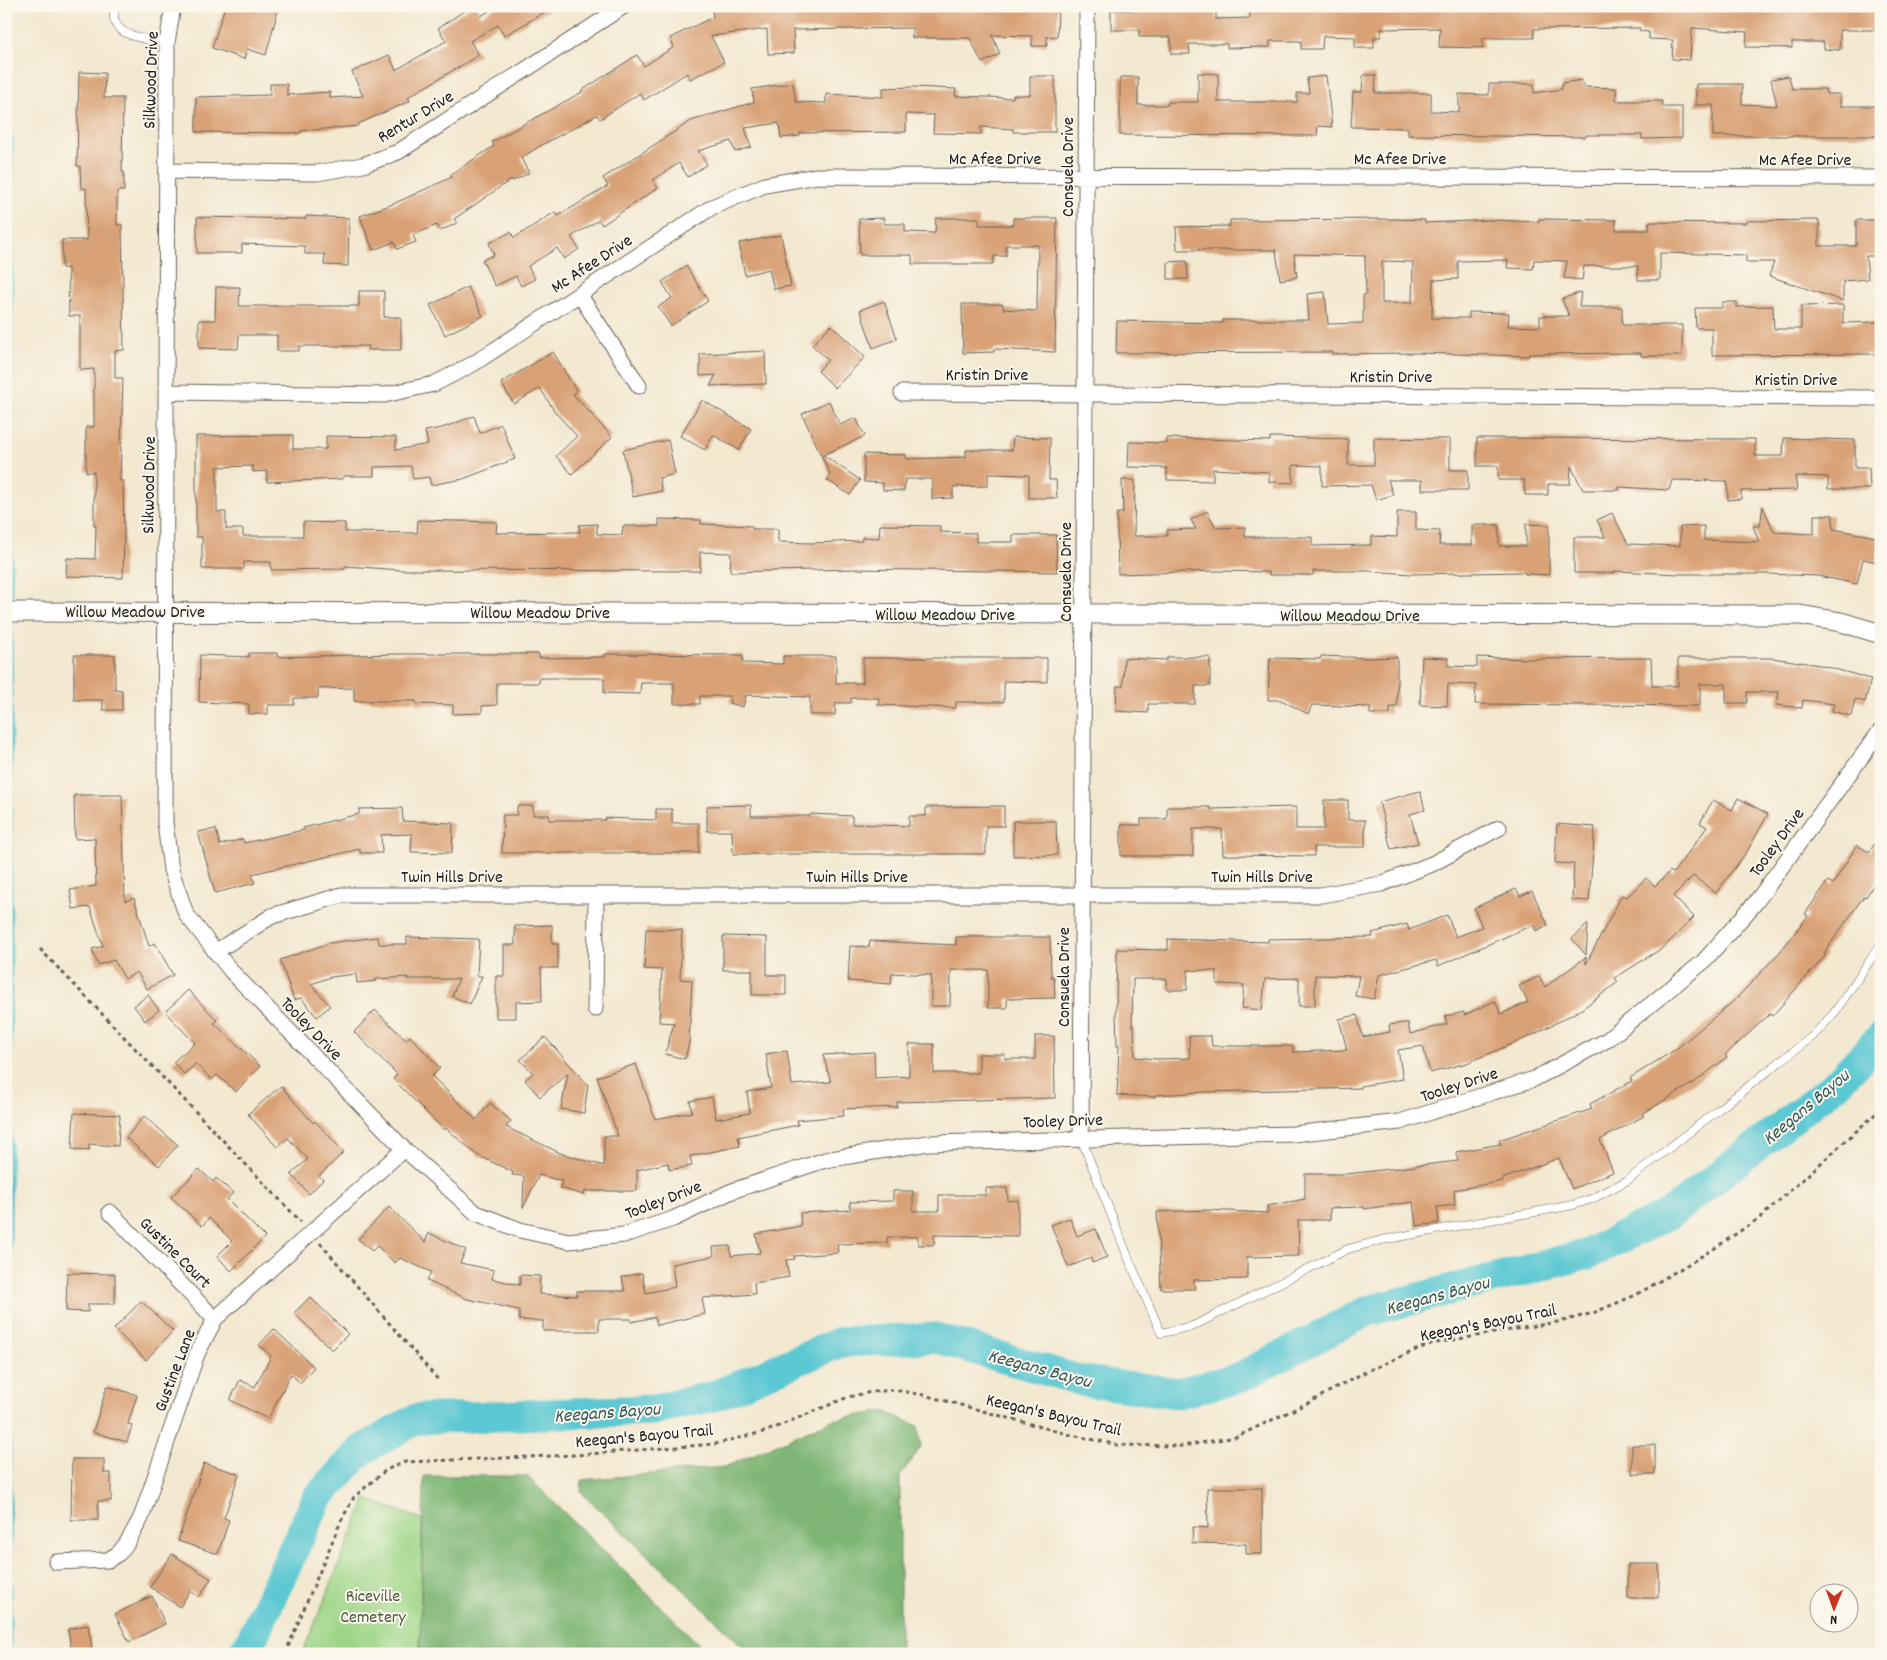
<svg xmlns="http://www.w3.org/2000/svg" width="1887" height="1660" font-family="Dekko,sans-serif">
<rect width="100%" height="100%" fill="#fbf7ec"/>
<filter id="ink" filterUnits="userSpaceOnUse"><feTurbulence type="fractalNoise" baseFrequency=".02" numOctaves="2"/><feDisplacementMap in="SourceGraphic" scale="10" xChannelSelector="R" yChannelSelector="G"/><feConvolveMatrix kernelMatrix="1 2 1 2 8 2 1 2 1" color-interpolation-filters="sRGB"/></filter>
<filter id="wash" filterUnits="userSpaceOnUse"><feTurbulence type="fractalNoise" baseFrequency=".0096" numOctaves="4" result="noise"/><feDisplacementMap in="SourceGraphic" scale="20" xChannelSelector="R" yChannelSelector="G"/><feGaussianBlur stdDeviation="1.12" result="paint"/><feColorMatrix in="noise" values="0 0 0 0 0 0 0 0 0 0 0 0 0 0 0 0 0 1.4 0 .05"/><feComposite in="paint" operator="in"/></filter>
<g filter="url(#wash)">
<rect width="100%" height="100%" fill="#f3e8d0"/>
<path fill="#9dd587" stroke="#5c7852" d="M366 1499 422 1519 420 1654H302Z"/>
<path fill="#7eb674" stroke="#4d6948" d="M884 1411 918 1426 921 1447 900 1476V1654H751L581 1492 582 1480 725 1467 832 1420Z
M424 1476H527L709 1654H420Z"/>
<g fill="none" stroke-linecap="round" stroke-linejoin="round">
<path stroke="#5cc8d3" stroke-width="5" d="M6 125 11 140 9 1654"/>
<path stroke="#5cc8d3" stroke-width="31" d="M241 1654 249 1645 318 1497 362 1450 416 1419 653 1410 714 1396 841 1342 936 1338 1082 1381 1178 1393 1239 1378 1368 1311 1588 1254 1671 1213 1836 1084 1881 1037"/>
</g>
<g id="blocks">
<path fill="#d9a176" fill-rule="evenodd" d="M225 6H279L266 55 247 49 244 59 212 48Z
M472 6H475L481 16 497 6H555L504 36 498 25 470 41 479 55 408 97 410 101 358 124V126L301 131V133L196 132V97L270 95V84H287V95L330 92V98L363 96 352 72 389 55 396 70 446 41 438 28Z
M746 6H751L752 9H778V6H1058L1057 37 1047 36V46H1032V36L992 35 1000 54 982 63 970 38H912V28L793 30 794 53 768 54 767 29 711 36 724 62 690 79 687 73 644 100 640 93 600 119 597 115 540 146 521 158 529 173 513 181 512 179 454 219 457 223 440 231 437 225 413 235 416 242 397 249 394 242 373 250 360 216 393 204 452 177 450 175 494 146 492 142 582 92 581 91 637 55 644 66 674 47 670 38 713 17 712 10Z
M1182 6H1216V19L1250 18V6H1881V30H1840V50L1824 49V42H1792V48L1746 47 1747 32 1692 28 1690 60 1672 59 1673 40 1649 39V32L1640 31V28L1534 29V38H1483V48L1439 47 1440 28 1381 29V37H1374V48H1355V37L1323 36 1322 49H1301V41H1270V47L1227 48V44H1189L1190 54H1171V37H1139V30H1111V10H1182Z
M79 72 105 73 104 98H123L122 172H124V191H117V225H122L124 350 115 351V378H123L120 481H123L124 534 123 578 66 576 67 558 95 559 96 525H94V472H86V427H94V369L80 370V316H69L68 268H62V240H87L86 188H81L80 166H77Z
M1198 73 1218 74V102H1297V93H1309L1307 78 1326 76 1332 127 1318 126 1317 136 1120 135V77H1138V105H1168V102H1198Z
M1363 75H1376L1375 93H1431V111L1459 112V94L1489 95V84H1534V93L1562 89V83L1582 80 1584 87 1616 88V101H1662V107H1682V138L1642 139V135H1586V137L1408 135V128L1351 127 1353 92H1362Z
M1030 76H1055V132H1013V129L981 127V134L933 133 934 115 906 114V132L800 133V136L781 138 779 123 745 128 751 147 735 152 731 141 698 151 707 164 688 177 679 163 653 180 658 188 602 225 599 220 571 237 579 249 564 259 557 248 528 266 535 279 521 286 516 276 495 286 482 260 494 255 489 243 511 232 514 238 555 212 558 216 608 186 603 178 691 121 754 102 752 89 793 83 796 102 826 103V94L883 97V88L913 87 956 89 955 96 1013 98V95H1030Z
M1789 76 1792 89H1825L1826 94H1840V106H1881V136H1713V105H1696V84H1742V104L1777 106 1771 79Z
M306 216 349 218 348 266 324 265 325 254H305V246L242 244V253H197V217L306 219Z
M884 218V224H905V232L935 233 936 218H979V225H1013V218H1057L1055 352 994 349V352L963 353 962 304H1003V309L1037 311 1038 245H1006V256H994L993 264H912V255H860L859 219Z
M1394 219 1425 220V223L1493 220 1539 222V219L1616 220V230H1649V222L1746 223V221L1819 220V246H1856V220H1881V256H1866L1868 279 1843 281V301L1769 276 1774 262H1746V255L1660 253V280H1638V266H1584L1582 280 1564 278 1567 261 1534 260 1533 269 1507 268 1508 260 1458 261V279L1433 280 1432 318H1469V312L1509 313 1508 326 1540 327V316H1569L1562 299 1581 292 1579 307H1622V325H1682V356H1641V353L1529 354V356L1415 353 1332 354V352L1116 353 1117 321 1223 323V320H1309L1307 294 1325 292 1328 324 1363 323V295H1366L1365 256 1294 254 1297 277 1280 280 1276 250H1177L1176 227 1230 226V220ZM1382 261 1413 262 1412 303H1382Z
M781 235 791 286 774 289 769 269 745 275 739 243Z
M1187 261 1188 279H1168V262Z
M686 266 708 301 671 326 658 307 672 298 662 282Z
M216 287H240L239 306H359V291H384V317H401V350H368L369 346H299V351H277V335H239L238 349 199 348V320H215Z
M468 287 483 316 445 335 430 305Z
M884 301 897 339 873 348 860 310Z
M1722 302H1737V307L1773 306 1774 329H1801V306L1843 305V323L1881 322V354L1712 355V328H1696L1695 308H1722Z
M831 325 865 357 835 388 818 371 828 360 812 345Z
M765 351 766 384 710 386 716 375 700 376V354Z
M553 352 577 392 573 394 612 437 572 474 556 456 577 436 555 412 540 388 514 404 501 383Z
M702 400 751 429 739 450 713 435 705 450 680 436Z
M829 401 840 425 856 418 865 436 823 455 860 480 850 495 827 480 830 474 802 414Z
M474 416 480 433 501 424 515 459 463 479 431 485 429 477 413 479 411 466 374 467V476H343V479L267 482V471L253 472V466L217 467V512H226V529H243V536H303V522L345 523V532L417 533 418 520 497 522 496 533 580 532 579 525 597 524V534L622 535 623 526H659V519L701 520V524L752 526V529H778V542L812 543 862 541V537L879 538 880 525 940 526V532L976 533V542H1013V535H1056L1057 572 855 569 730 572 731 553 700 552V571L401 570 345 566V569L271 570V562H244V569H202V537H196V436L293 435V449H326V436L396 437V450L428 444 425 431 442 428Z
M1013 437 1050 438 1049 480H1056L1057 498H1029V475L988 474V486L953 487V498L932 499V479H905L904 491 883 490V483L864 482V454L906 455V459L966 457V450H1012Z
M1270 437 1348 439V465H1374V438L1450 439V470H1468V490H1422V480H1388L1393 495 1376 500 1371 485 1322 486V466L1293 465V483L1269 482V472L1213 469V481L1167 480V468L1128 467 1129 442 1167 443V438L1270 441Z
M1477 438 1755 439V456H1783L1784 438 1855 440V468H1869L1870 489H1828V477L1795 476 1797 490 1741 491V499L1728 500 1727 481 1672 480 1669 490 1619 487V490H1583L1571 466 1570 484H1548V495H1525L1524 480H1498V466H1477Z
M668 440 675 474 659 478 662 491 633 497 623 450Z
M1122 480H1135L1134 536H1167V530L1196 529 1191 520 1207 511 1216 528 1245 527V537H1312V546L1371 545 1372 536 1397 537V512H1416V530L1440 531 1439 545H1472V525H1499V546H1526V524L1549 525V575L1525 574V572L1411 574 1370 571H1313V575H1269V572L1218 571 1118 574 1117 532V513H1123Z
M1763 506 1774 532 1814 534V515H1833V529L1881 538 1877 562 1863 559 1857 584 1818 576 1767 574H1680L1615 571V573H1574V537H1605L1597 520 1612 513 1628 544 1680 546V527L1704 526V540L1759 542 1753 526H1760Z
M249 653H277V657L397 654H539V658L605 657V654L743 655V663L783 664V656H836V683H863V658H1047V682L1004 681V702H956V708L878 705 879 698H851V703H836L835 715H810V697L746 695 743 707 729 703 731 696H700V704H674V683H641L640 694 604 693V678H539V683H497V705L482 706V713L453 714V705L416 704V701H354V688L318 689V698H294V705H268V714H249V704L199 702 200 655 249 657Z
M74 655H115V689L122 690V710H103V700H74Z
M1321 656 1370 658 1397 657V707H1390V714H1370V707L1312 705 1308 714 1281 700H1268L1270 658 1320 659Z
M1167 657H1210V686H1195V704H1148V713L1116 711 1117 686H1123L1124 658 1167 660Z
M1422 657 1448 658V666L1477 667V657L1526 659 1651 658 1652 686H1678V658H1772L1820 665 1871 679 1865 702 1855 699 1851 716 1832 711 1834 704 1803 700 1802 708 1777 705 1779 692H1747V703H1726V684H1700V706L1475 704 1476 685 1448 684 1447 706 1420 705Z
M1420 791 1425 810 1410 814 1418 843 1391 849 1379 802Z
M74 795H122L125 901 134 898 149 946 155 943 173 975 147 989 137 972 125 979 114 960 98 965 92 949 103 946 90 907 73 909 70 890 96 886 95 838 75 839Z
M1738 798 1768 814 1748 850 1716 893 1693 876 1673 896 1694 917 1664 947 1615 978 1618 982 1582 1009 1533 1035 1467 1063 1430 1073 1423 1046 1398 1050 1403 1079 1361 1086V1088L1205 1092 1156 1095 1155 1097 1117 1095 1119 1046H1117L1116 1013 1117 949 1168 950V939L1268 942V939L1373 937 1372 933 1407 924 1409 930 1447 915 1456 937 1482 927 1474 908 1516 889 1520 896 1532 891 1548 925 1536 931 1533 925 1438 966 1436 960 1379 975 1374 999 1355 996 1359 976 1315 975V1006H1299V978L1265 979 1262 1010 1242 1008 1244 985 1217 984V971L1188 970 1187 990H1167V979H1133L1132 1026H1134L1135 1057 1157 1059 1190 1058 1189 1036H1211L1212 1046H1293V1052L1347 1050 1339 1019 1357 1015 1363 1037 1390 1032 1389 1025 1403 1023H1408L1410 1034 1447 1024 1445 1016 1464 1012V1015L1495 1001 1501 1014 1528 1002 1519 986 1539 976 1545 987 1586 957V964L1622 895 1627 897 1646 878 1655 886 1670 871 1673 873 1707 827 1700 823 1713 800 1732 810Z
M1324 800H1348V820H1365V847H1314V856L1223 855 1222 829H1193V856H1121V825H1141V819H1167V807H1210V809L1296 807V829H1324Z
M751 805V816H810L811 814 852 816V824L909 826V816H926V807L1004 806V826H986V854H733L732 831H707V806Z
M517 806H533V815H549V820H605V818L656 820V809H672V823H699V853H502L503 815H517Z
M402 808 403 821 453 823 452 853 411 852 412 834 381 835 382 853H360V849L252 874 255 883 215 893 198 832 216 829 220 845 243 839 244 843 304 830 303 828 359 814V809Z
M1013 821H1056L1057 855 1013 856Z
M1557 824 1595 827 1589 901 1572 900 1574 864 1555 863Z
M1881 835V873L1866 897 1864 896 1824 953 1826 955 1772 1016 1770 1014 1725 1055 1727 1057 1695 1082 1642 1114 1644 1116 1600 1140 1613 1172 1572 1189 1559 1158 1502 1179 1503 1181 1454 1190 1455 1205 1437 1207 1439 1223 1416 1226 1413 1202 1364 1209V1207L1330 1208V1220H1298L1299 1256 1247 1257V1279L1194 1280 1195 1289H1161L1157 1212 1208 1210 1268 1213 1267 1206 1305 1199V1174H1347L1458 1161 1456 1152 1501 1144 1499 1140 1592 1109 1590 1104 1632 1081 1630 1078 1676 1049 1735 1000 1779 953 1808 916 1805 914 1828 881 1833 884 1857 845 1869 852Z
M1588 924 1586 955 1572 939Z
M552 925V944H558V968H541L542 1001 516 1002V1018H496V976H504V945H515V926Z
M646 929 682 930 680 979 692 980 689 1043 685 1059 665 1054 674 1023 659 1022 662 970 644 969Z
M723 936 767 937V975H786V995H752V970H723Z
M378 937 379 944H407V937L479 939 477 976H482L470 1004 452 996 459 979H406L408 977 376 979V981L357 983 356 974 331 977 311 984 330 1006 317 1017 301 998 294 1000 280 960 329 943Z
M956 937H1050L1051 977H1054L1055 998 1007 999V1008H988V970H951L950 1006H931V975L892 973 891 984 848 981 850 946 869 947 870 941 956 945Z
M188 990 217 1020 214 1023 260 1066 236 1092 217 1075 212 1080 196 1064 184 1074 173 1062 195 1043 165 1012Z
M148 995 159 1010 145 1021 134 1006Z
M375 1010 406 1040 410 1036 440 1068 432 1076 476 1120 490 1103 511 1121 506 1127 560 1153 604 1166V1136H618L597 1077 636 1064 655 1119 692 1112 690 1101 712 1097 716 1119 750 1113 747 1092 771 1088 766 1054 787 1051 792 1085 831 1082 823 1055 874 1052 875 1078 909 1076V1044H934V1073H979V1054H1005V1059H1035V1036H1054L1055 1098 897 1102V1107L843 1109 844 1116 797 1120 798 1125 738 1137 740 1146 690 1156 692 1166 669 1170 668 1163 637 1170V1191H585L584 1195 560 1188 562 1181 539 1175 523 1208 524 1176 512 1175 513 1172 477 1155 446 1128 444 1130 393 1079 397 1074 354 1032Z
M545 1037 588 1085 584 1113 561 1109 568 1073 540 1097 525 1080 533 1073 520 1060Z
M281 1086 313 1123 315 1121 344 1152 319 1176 323 1180 309 1194 291 1174 308 1159 288 1138 277 1147 248 1114Z
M74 1113 120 1115 118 1146 89 1144V1150L72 1149Z
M144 1116 178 1145 159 1166 126 1138Z
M199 1169 213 1182 216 1178 233 1193 227 1199 265 1237 231 1271 217 1256 232 1241 209 1218 202 1226 171 1197Z
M986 1188H1007L1008 1201 1018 1200V1236L934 1235V1245H918V1237H887V1243L837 1244 838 1253 794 1256 795 1259 786 1260 789 1277 754 1283 755 1294 702 1298 705 1314 657 1325 655 1317 631 1322V1319H599V1331H543V1321L519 1320V1310L467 1299 427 1281 431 1272 400 1258 395 1263 377 1246 372 1251 358 1239 389 1207 425 1242 429 1233 466 1250 460 1263 494 1270 492 1279 520 1285V1275L540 1276 539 1294 577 1296V1291H625L622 1277 642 1273 646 1293 675 1287 672 1264 714 1256 713 1247 730 1246 731 1256 760 1253 756 1234 801 1226 800 1213 850 1210V1202L893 1201V1191H913V1211H939V1195H986Z
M1070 1218 1077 1236 1096 1229 1107 1257 1092 1263 1091 1258 1068 1267 1051 1225Z
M67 1273 115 1274V1304H88V1312L66 1311Z
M310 1297 348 1334 332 1350 294 1313Z
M141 1301 173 1331 146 1360 114 1329Z
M274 1329 314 1367 300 1383 291 1374 268 1419 230 1400 240 1380 255 1387 271 1356 259 1345Z
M107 1386 137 1395 128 1424 132 1425 127 1442 93 1432Z
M1632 1445H1655V1474H1632Z
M72 1459H104V1473H111V1501H98V1520H71Z
M204 1463 239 1474 224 1518 229 1520 218 1554 178 1541Z
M1207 1488H1262V1554H1246V1544L1192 1543 1193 1527 1208 1528Z
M172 1554 211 1579 199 1597 190 1591 180 1607 150 1587Z
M1628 1564H1659V1598H1628Z
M152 1596 165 1624 129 1642 115 1614Z
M88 1625 93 1654H72L68 1629Z"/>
</g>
</g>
<g filter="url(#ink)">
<use href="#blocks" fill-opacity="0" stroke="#67635b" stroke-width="1"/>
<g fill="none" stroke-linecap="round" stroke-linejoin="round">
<defs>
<path id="service" d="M115 6C106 38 145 38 167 43
M1081 1138 1128 1257 1161 1333 1193 1326 1348 1249 1382 1240 1573 1205 1594 1198 1628 1180 1813 1036 1835 1012 1881 944"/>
<path id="minor" d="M173 6 167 43 165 823 171 870 186 914 231 971 404 1149 476 1213 520 1230 569 1241 624 1235 673 1219 732 1191 825 1160 928 1143 1293 1134 1400 1122 1534 1079 1607 1040 1703 962 1756 902 1881 730
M167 171 317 173 363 165 398 152 624 6
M579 294 639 386
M168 392 384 395 434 384 473 364 712 207 765 185 817 176 1881 178
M902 393 1881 398
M215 952 272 916 342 895H1321L1381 884 1432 864 1499 828
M595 1009 596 895
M1081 1138 1087 6
M110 1212 215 1319
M56 1562 108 1560 119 1553 127 1543 141 1518 197 1354 215 1319 404 1149"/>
<path id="tertiary" d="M6 612 1800 615 1841 622 1881 634"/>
</defs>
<use href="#service" stroke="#67635b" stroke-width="9"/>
<use href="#minor" stroke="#67635b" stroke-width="17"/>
<use href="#tertiary" stroke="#67635b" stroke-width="21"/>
<path stroke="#67635b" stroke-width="3" stroke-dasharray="4 4" stroke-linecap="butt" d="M40 949 301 1222
M320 1243 439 1381
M285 1654 341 1521 354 1497 386 1470 405 1462 575 1455 715 1444 767 1431 848 1397 871 1392 894 1390 924 1395 1067 1434 1118 1445 1182 1446 1236 1437 1312 1401 1365 1372 1430 1344 1563 1321 1593 1313 1636 1295 1712 1250 1761 1217 1881 1109"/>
<use href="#service" stroke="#fff" stroke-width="8"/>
<use href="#minor" stroke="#fff" stroke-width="15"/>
<use href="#tertiary" stroke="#fff" stroke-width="19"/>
</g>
</g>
<g text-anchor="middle" stroke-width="4" stroke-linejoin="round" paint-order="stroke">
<g font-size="18" fill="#1c1c1c" stroke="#fbf7ec">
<text transform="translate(150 80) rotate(-88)" y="6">Silkwood Drive</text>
<text transform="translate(415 116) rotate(-31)" y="6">Rentur Drive</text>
<text x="995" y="164">Mc Afee Drive</text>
<text x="1400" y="164">Mc Afee Drive</text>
<text x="1805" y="165">Mc Afee Drive</text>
<text transform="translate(1067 167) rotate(-90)" y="6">Consuela Drive</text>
<text transform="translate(591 263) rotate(-33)" y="6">Mc Afee Drive</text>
<text x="987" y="380">Kristin Drive</text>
<text x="1391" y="382">Kristin Drive</text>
<text x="1796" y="385">Kristin Drive</text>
<text transform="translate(148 485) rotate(-89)" y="6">Silkwood Drive</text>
<text transform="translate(1065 572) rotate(-90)" y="6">Consuela Drive</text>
<text x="135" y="617">Willow Meadow Drive</text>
<text x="540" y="618">Willow Meadow Drive</text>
<text x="945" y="620">Willow Meadow Drive</text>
<text x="1350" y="621">Willow Meadow Drive</text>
<text transform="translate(1776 842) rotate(-54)" y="6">Tooley Drive</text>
<text x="452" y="882">Twin Hills Drive</text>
<text x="857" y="882">Twin Hills Drive</text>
<text x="1262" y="882">Twin Hills Drive</text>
<text transform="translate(1063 977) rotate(-90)" y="6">Consuela Drive</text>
<text transform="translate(312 1028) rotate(46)" y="6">Tooley Drive</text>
<text transform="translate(1459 1084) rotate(-18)" y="6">Tooley Drive</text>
<text transform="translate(1063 1120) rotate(-2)" y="6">Tooley Drive</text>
<text transform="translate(663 1199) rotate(-21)" y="6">Tooley Drive</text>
<text transform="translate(176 1252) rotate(45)" y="6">Gustine Court</text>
<text transform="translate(1488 1322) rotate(-11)" y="6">Keegan's Bayou Trail</text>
<text transform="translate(174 1370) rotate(-69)" y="6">Gustine Lane</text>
<text transform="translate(1054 1414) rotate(13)" y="6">Keegan's Bayou Trail</text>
<text transform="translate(644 1435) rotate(-5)" y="6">Keegan's Bayou Trail</text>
</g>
<g font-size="18" fill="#495d41" stroke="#fbf7ec">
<text x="373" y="1601">Riceville<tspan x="373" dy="21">Cemetery</tspan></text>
</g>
<g font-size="19" font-style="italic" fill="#32585c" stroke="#fbf7ec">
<text transform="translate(1805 1106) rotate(-40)" y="7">Keegans Bayou</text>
<text transform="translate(1437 1294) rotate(-15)" y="7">Keegans Bayou</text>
<text transform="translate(1040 1367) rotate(15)" y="7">Keegans Bayou</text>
<text transform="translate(607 1411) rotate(-4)" y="7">Keegans Bayou</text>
</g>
</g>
<rect width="1887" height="1660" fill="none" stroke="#fbf7ec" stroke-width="25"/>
<g transform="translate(1834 1608) rotate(181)"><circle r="24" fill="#fbf7ec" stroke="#a29f99"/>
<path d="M0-4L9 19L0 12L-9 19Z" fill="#c8321e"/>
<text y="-8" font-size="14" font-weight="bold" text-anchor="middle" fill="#1c1c1c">N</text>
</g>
</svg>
